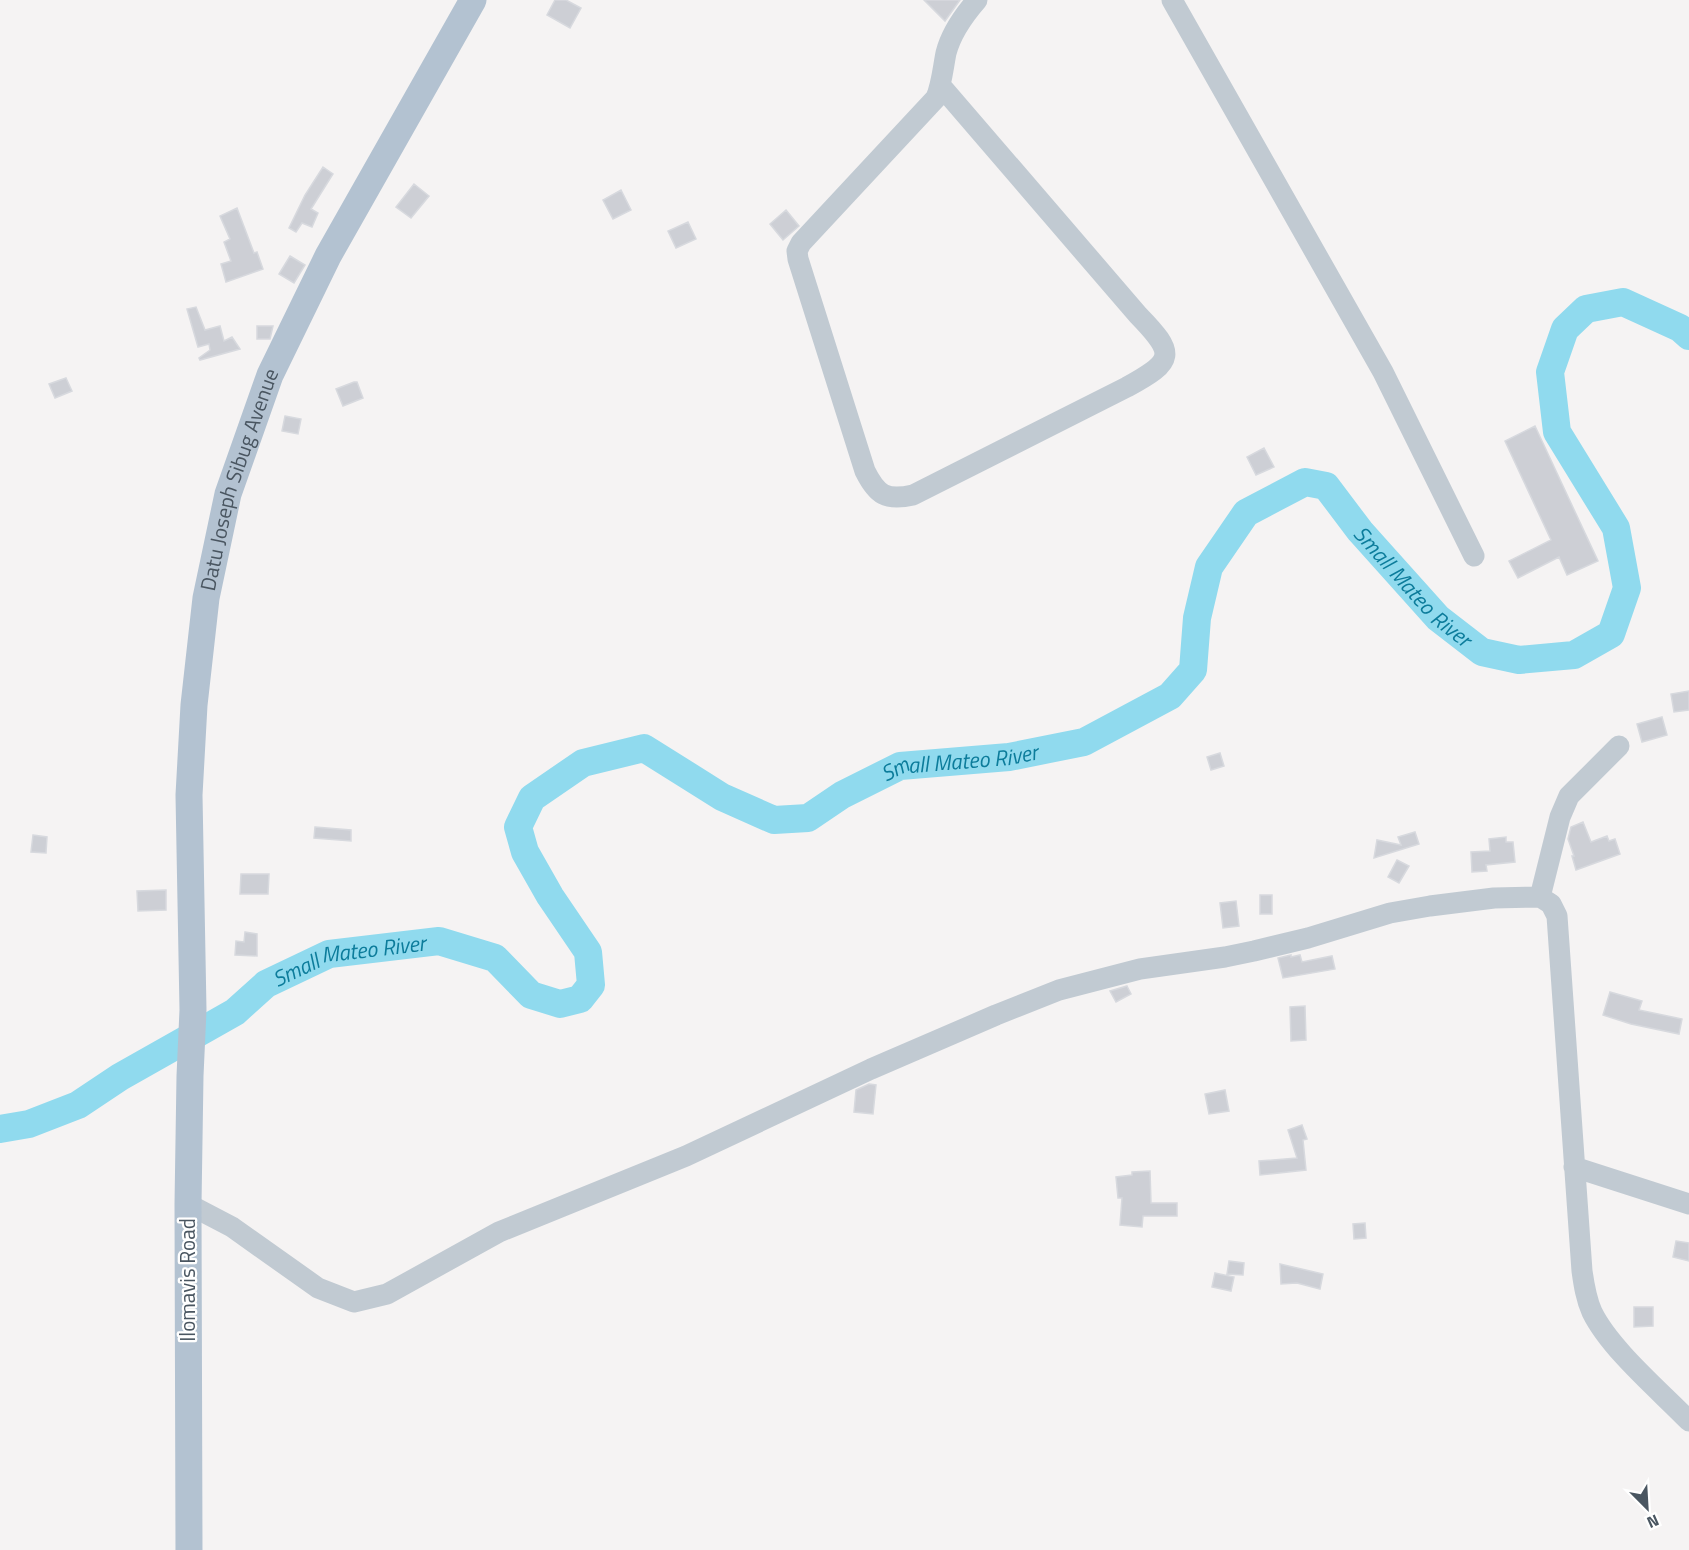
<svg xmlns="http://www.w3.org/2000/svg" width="1689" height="1550" font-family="'Titillium Web',sans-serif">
<rect width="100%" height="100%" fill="#f5f3f3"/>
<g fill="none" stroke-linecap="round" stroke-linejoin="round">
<path stroke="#90daee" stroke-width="28" id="s1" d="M0 1129 29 1124 78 1105 120 1077 235 1012 266 984 329 954 439 941 495 958 531 995 560 1004 580 999 591 985 588 952 550 896 525 852 518 827 532 798 583 763 644 748 722 797 774 820 808 818 842 795 900 766 1009 757 1084 742 1170 696 1193 670 1197 618 1209 567 1246 513 1305 482 1326 486 1360 531 1438 618 1482 652 1519 660 1574 655 1611 634 1627 588 1616 528 1557 432 1550 372 1565 329 1586 309 1623 302 1680 328 1689 336"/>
</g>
<path fill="#cdcfd5" stroke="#d7d9de" stroke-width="1.5" d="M555 0H566L581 8 570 28 547 15Z
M924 0H960L945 21Z
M323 167 333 174 311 209 318 213 312 227 302 223 296 232 289 228 305 195Z
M414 184 429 196 411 218 396 207Z
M621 190 631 210 613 219 603 200Z
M237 208 254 253 257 252 263 269 226 282 221 264 231 261 224 242 230 239 220 216Z
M786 210 799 226 783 240 770 224Z
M688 222 696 239 676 248 668 231Z
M290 256 305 265 294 283 279 274Z
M196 307 205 330 220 326 224 341 232 337 240 349 200 360 199 358 210 350 209 344 198 347 187 309Z
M257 326H273L270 339H257Z
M66 378 72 391 55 398 49 384Z
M354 382H357L363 398 343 406 336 389Z
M285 416 301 419 298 434 282 431Z
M1535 426 1598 561 1567 575 1559 557 1518 578 1509 561 1551 540 1505 441Z
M1264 448 1274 467 1256 475 1247 457Z
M1689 691V710L1674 712 1671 694Z
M1662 717 1667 735 1642 742 1637 724Z
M1220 753 1224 766 1211 770 1207 757Z
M1583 822 1591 842 1607 836 1609 841 1615 839 1620 854 1576 870 1572 856H1574L1568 839 1571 827Z
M315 827 351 830V841L314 838Z
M1415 832 1419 844 1374 858 1377 840 1401 845 1398 837Z
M33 835 47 837 46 853 31 852Z
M1506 837V842H1513L1515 862 1486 865 1487 871 1472 872 1471 852 1490 851 1489 839Z
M1397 860 1409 866 1399 883 1388 877Z
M241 874H269L268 894H240Z
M166 890V910L138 911 137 891Z
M1260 895H1272V914H1260Z
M1236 901 1239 926 1223 928 1220 903Z
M245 932 257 934V956L235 955 236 941 244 942Z
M1291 955V957L1300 955 1302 962 1332 956 1335 969 1283 978 1278 958Z
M1127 986 1131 994 1116 1002 1110 991Z
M1610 992 1642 1001 1639 1010 1682 1019 1679 1034 1631 1024 1603 1015Z
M1305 1006 1306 1040 1291 1041 1290 1007Z
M869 1084 876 1085 873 1114 854 1112 856 1090Z
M1225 1090 1229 1111 1209 1114 1205 1094Z
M1302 1125 1307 1139 1303 1140 1306 1170 1260 1175 1259 1161 1297 1158 1288 1130Z
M1150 1171 1151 1203H1177V1216H1143L1142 1227 1120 1225 1122 1198H1118L1116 1177 1132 1175V1172Z
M1365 1223 1366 1238 1354 1239 1353 1224Z
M1676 1241 1689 1243V1261L1673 1257Z
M1229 1261 1244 1263 1243 1275 1227 1274Z
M1280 1264 1323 1274 1320 1289 1297 1283 1281 1284Z
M1215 1273 1234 1277 1231 1291 1212 1287Z
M1634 1307H1653V1326L1634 1327Z"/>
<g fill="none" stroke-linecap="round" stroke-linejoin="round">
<path stroke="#c1cad2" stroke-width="21" d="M1172 0 1383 372 1474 556
M941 86 1138 315C1176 354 1175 361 1127 387L913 495C886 501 877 495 865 471L798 259 797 251 801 243 936 98C942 83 943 68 946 53 951 33 964 15 977 0
M1540 897 1560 817 1569 796 1619 746
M1574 1167 1689 1204
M188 1204 232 1227 318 1288 354 1302 387 1294 499 1232 686 1156 871 1069 996 1015 1059 990 1140 969 1225 957 1254 951 1308 938 1390 913 1430 906 1494 898 1540 897 1551 904 1557 916 1582 1271C1584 1285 1586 1299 1592 1312 1610 1349 1660 1391 1689 1421"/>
<path stroke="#b3c2d1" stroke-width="27" id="s2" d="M189 1550 188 1204 190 1076 193 1010 189 795 194 705 206 598 228 494 270 375 328 256 473 0"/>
</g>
<g text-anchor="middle" stroke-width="4.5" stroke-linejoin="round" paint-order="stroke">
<g font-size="21" fill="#4a5661" stroke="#fff">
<text dy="7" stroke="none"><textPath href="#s2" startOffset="1076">Datu Joseph Sibug Avenue</textPath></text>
<text transform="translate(188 1280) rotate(-90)" y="7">Ilomavis Road</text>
</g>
<g font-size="22" font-style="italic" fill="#0c7c9b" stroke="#fff">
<text dy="8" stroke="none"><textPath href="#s1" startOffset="1998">Small Mateo River</textPath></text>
<text dy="8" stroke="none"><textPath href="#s1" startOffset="1348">Small Mateo River</textPath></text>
<text dy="8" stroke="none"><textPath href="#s1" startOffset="394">Small Mateo River</textPath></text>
</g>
</g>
<g transform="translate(1647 1508) rotate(156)" stroke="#ffffff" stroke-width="4.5" paint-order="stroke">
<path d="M0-4.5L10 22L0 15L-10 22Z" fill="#4a5661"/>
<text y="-9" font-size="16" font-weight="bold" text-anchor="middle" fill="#4a5661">N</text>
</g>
</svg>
